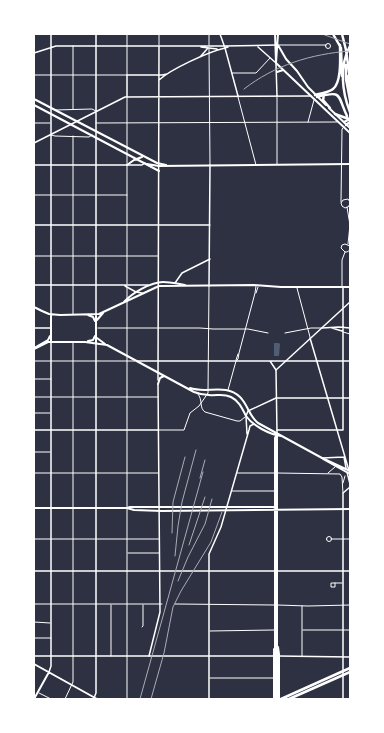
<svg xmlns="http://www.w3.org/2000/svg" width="384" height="733" font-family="Literata,serif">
<rect width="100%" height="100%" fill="#2d3142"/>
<path fill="#4f5d75" d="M274 343H279L280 344 279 356H274Z"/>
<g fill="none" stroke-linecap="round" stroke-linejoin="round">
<path stroke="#fff" stroke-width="1" d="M159 34V45
M209 34V45
M325.5 46a2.5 2.5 0 1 1 5 0a2.5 2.5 0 1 1-5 0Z
M279 45H326
M209 48 210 165
M232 73H256L270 58
M34 75H127V34
M277 96V164
M238 97 256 165
M73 109V46
M55 110 92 109 96 111
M308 122 314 100
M34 123H50
M96 123 337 122
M51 135 55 136 89 137 92 135
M73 136V314
M34 195H127
M341 202 342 129 344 127
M350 202 348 199 343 200 341 203 342 206 345 208 348 207 350 204
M347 207 350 225 348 244
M350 246 345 244 342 245 341 248 345 252H347L350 250
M34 256H158
M127 284V97
M342 286V260L345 252
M127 287V298
M297 288 310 337
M256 293 258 287
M98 328H200L213 329H248L268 333
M343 332 350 334
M285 333 311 328H321
M236 360 238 354
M34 361H135
M34 379H51
M228 390 236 361 238 359 239 353 255 293 256 286
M198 394C203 400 199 408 205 412L237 421H240L245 417
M34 397H158
M34 413H50
M158 430H184L190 413 199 406 208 393 209 286
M34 452H50
M34 473H158
M237 473H274
M277 473 340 474 342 477 343 493
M328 473 335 467
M343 483 345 476
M232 491H275
M326.5 539a2.5 2.5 0 1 1 5 0a2.5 2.5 0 1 1-5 0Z
M34 539H159
M331 539H350
M128 553H159
M335 583V587H331V583H342
M34 604H162
M175 604 274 605
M277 605 308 606 350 605
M34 622 50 623
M142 627 143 626V605
M303 630H350
M210 631 274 630
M34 638H51
M111 656V605
M302 656V606
M210 678H273
M39 693 51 699
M65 699 73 682V342
M127 699V301"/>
<path stroke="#fff" stroke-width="1.5" d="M201 47 217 49
M34 53 56 46H224
M200 57 208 48
M276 64 277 96
M159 80C171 69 208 52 225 48L238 96
M127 97V75H162L167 74
M51 114V34
M96 131V34
M34 143 125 97 311 96
M175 283 182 273 210 259
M322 328 339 327 350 328
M332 328 342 331
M310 338 350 474
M137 361H350
M270 361 276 370
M158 380 159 46
M34 430H158
M277 430H343V287
M247 434 246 416 248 411 276 398
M344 457 346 468
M322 458 344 457
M347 472 350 484
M149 656 160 612 158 384
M49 672 51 666V342
M94 698 96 693V344
M209 699V554L221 527 249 430 250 426 254 424
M343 699V493L350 487"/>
<path stroke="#fff" stroke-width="1.5" d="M220 34 225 48 228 47
M224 46 276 45
M258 47 276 63
M51 114V314
M96 132V314
M34 165H142L145 163
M34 225H210
M34 285H148
M125 286 136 292 142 293
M209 286 210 165
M34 328H51
M277 398H350
M277 433 276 370 350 302
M34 571H350
M34 656H274
M278 656 350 657"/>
<path stroke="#fff" stroke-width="2" d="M275 34 276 62
M278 45 286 59 297 71 308 87 326 105
M276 63 350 133
M276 63 278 34
M277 72 283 70
M34 99 157 163 166 165
M34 105 159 171
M329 108 350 128
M147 164 159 166 350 164
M127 165 134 160 142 157
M124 302C132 293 151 282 163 282 171 282 178 284 185 285
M34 307 42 311
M42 311 49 314 60 315 99 314 159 286 254 285 281 287H350
M96 314V343
M88 315 93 317 95 321
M97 320 103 313
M97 338 105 344
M88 341 93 340 95 336
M51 342V314
M34 348 48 340 50 336
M34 349 48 342H85L107 345 194 392C199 394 204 395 209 395 217 396 223 393 231 397 239 401 242 408 246 416 253 426 269 434 281 436
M158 384 160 378 164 376
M190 388C207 394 225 383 240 397 248 405 249 416 258 423L322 458 350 471
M277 435V698
M323 459 350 474
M34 508H127L130 507H273L276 508
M127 508 134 510 162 511 350 509
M278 647 279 654V699
M34 664 97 699
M275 698V438L277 434
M34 699 49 672
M274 699V649"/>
<path stroke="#fff" stroke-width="2.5" d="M281 699 350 668
M289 699 350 672"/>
<path stroke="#fff" stroke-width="2.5" d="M333 34 341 48 342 76
M342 34 346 50 350 79
M350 46C339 66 342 92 350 112
M346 65V79L350 100
M348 76 350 91
M315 95C321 93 328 93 333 89 342 82 340 56 340 45
M324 95 323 100 330 108
M317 97C343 90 337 95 347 116
M335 114 346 118 350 119
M344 122 350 119
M346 125 350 122"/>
<path stroke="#abadb3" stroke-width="1" d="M322 34 350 44
M244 89C275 65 311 54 350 51
M200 478 205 460
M172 533 173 502 185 457
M189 545 205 497
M175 556 178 526 182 502 196 450
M178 581 188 557 205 524 212 499
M140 699 203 472
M151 699 164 653 173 607 181 591 211 542 222 512"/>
</g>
<rect width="384" height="733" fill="none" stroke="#ffffff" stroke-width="70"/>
</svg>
